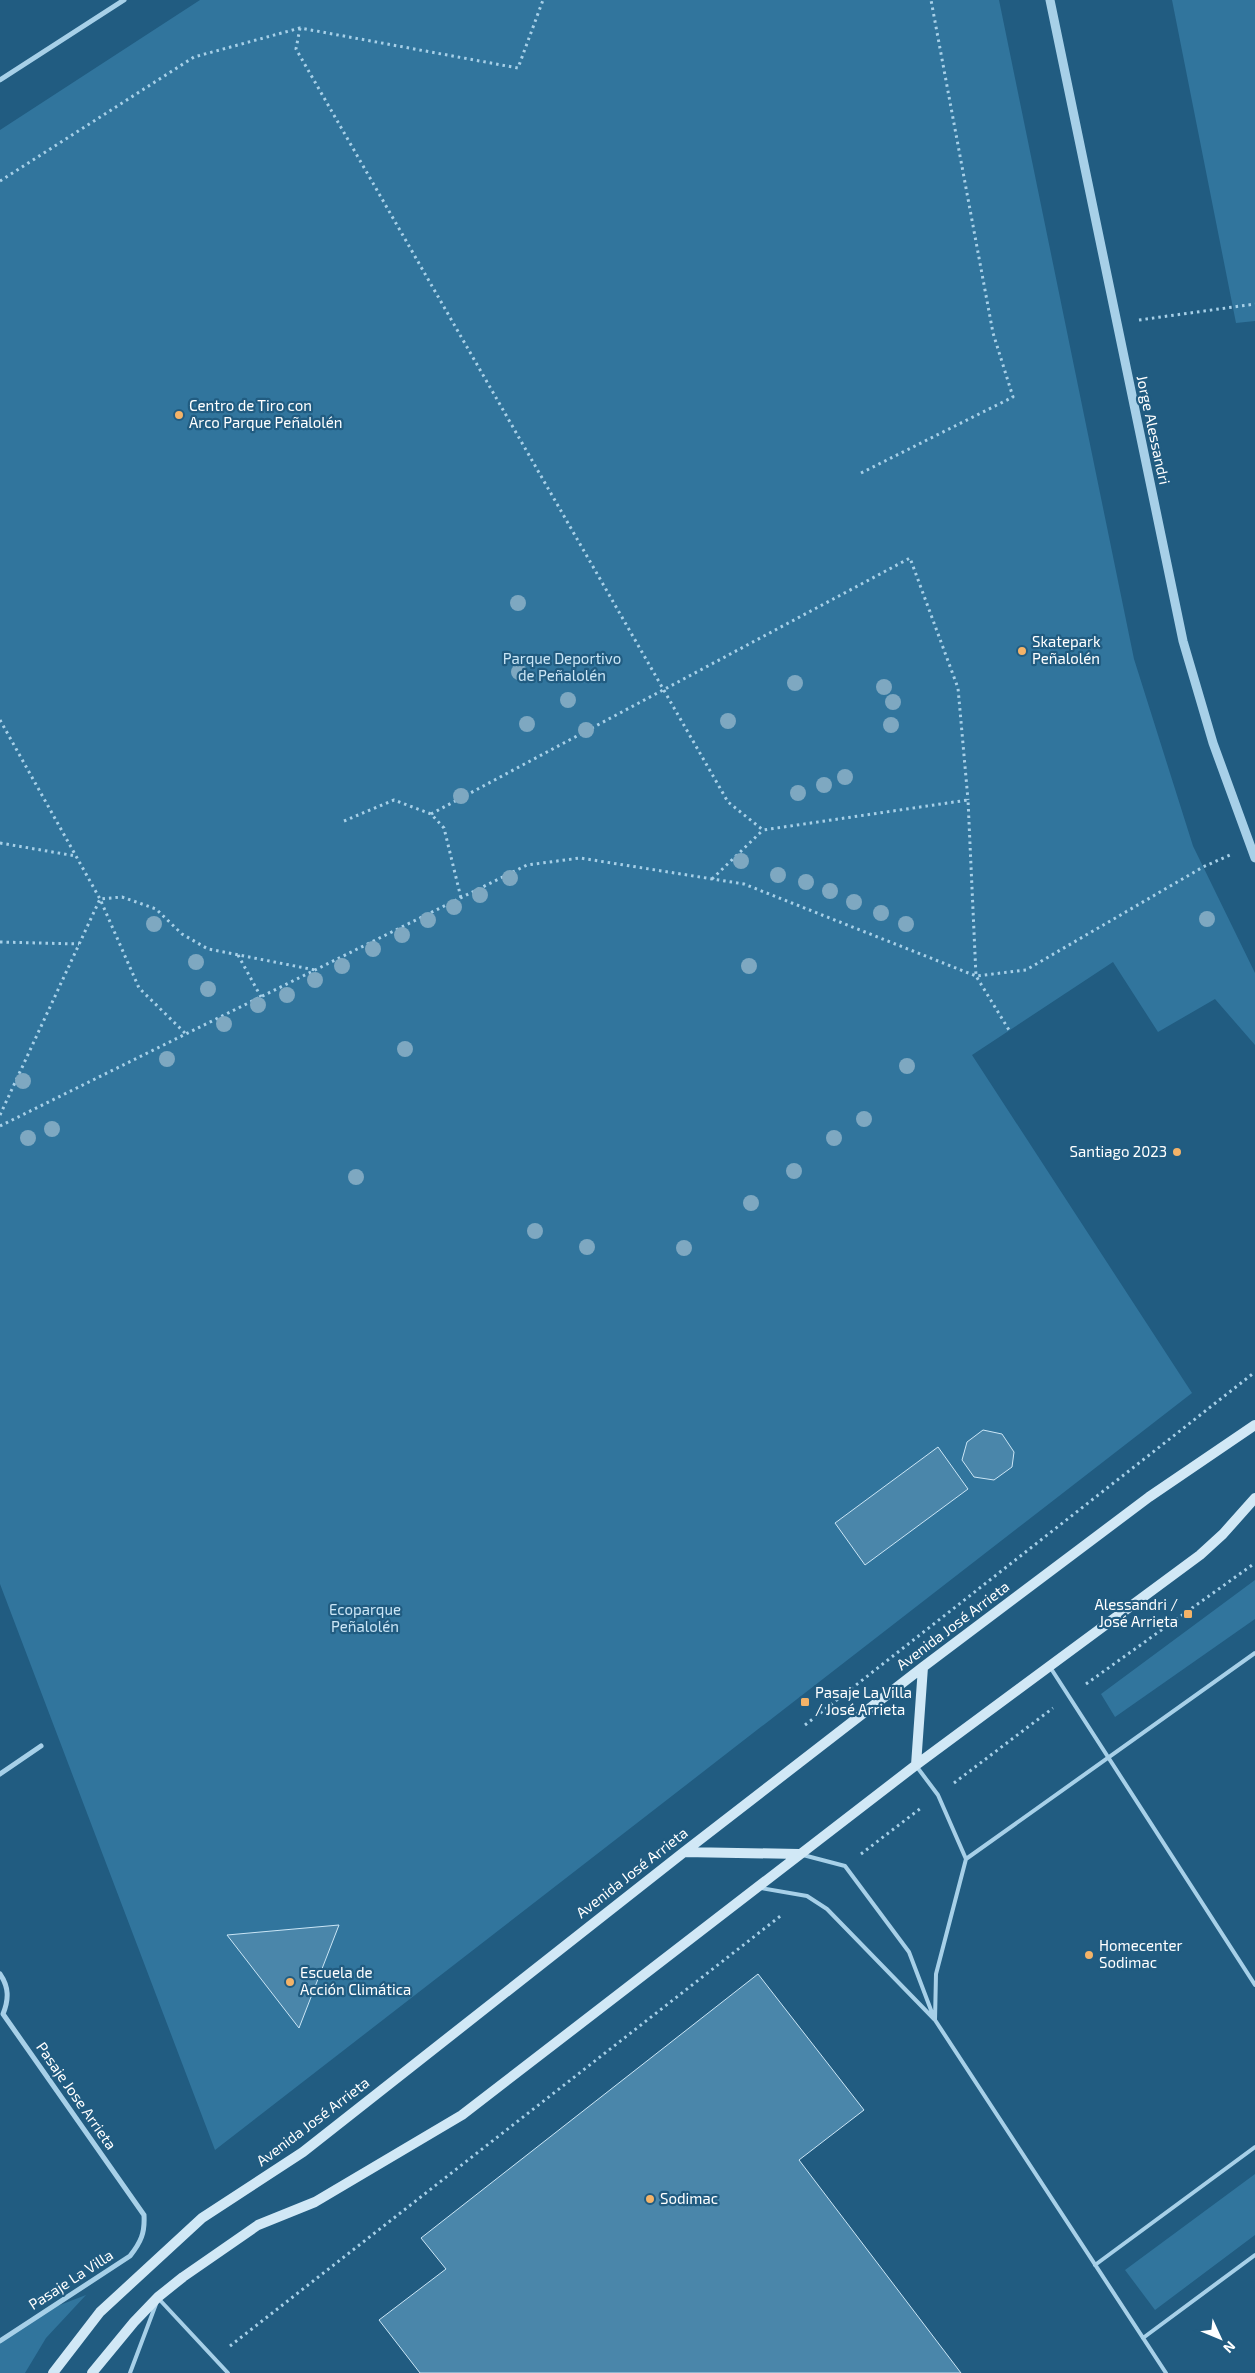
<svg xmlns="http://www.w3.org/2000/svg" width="1255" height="2373" font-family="'Exo 2',sans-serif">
<rect width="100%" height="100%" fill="#215c81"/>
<path fill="#31759d" d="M200 0H999L1134 659 1193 846 1255 973V1045L1215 999 1158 1032 1113 962 972 1055 1192 1393 215 2150 0 1584V130Z
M1172 0H1255V321L1236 323Z
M1255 1580V1619L1115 1717 1101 1694Z
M1255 2174V2235L1155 2310 1125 2270Z
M86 2295 46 2338 25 2373H0V2343L52 2308Z"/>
<path fill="#4a86aa" stroke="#cbe6f6" d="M983 1430 1002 1434 1014 1452 1012 1467 994 1480 974 1477 962 1460 967 1442Z
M938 1447 968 1489 865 1565 835 1523Z
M339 1925 299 2028 227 1935Z
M758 1974 864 2110 799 2160 961 2373H420L379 2320 446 2269 421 2238Z"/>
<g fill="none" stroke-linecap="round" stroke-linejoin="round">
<path stroke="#a7d0e8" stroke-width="3" stroke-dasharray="2.5 4" stroke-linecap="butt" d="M300 28 296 49 728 802 763 830 968 800 976 976 1009 1030
M0 181 194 57 300 28 518 68 543 0
M1139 320 1255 304
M861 473 1013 397 993 333 931 0
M0 720 100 899 139 988 186 1034
M431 814 910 558 958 688 968 800
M344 821 394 800 431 814 444 828 461 898
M0 843 76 856
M712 879 763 830
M0 942 79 944
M238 955 261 997
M0 1115 100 899 122 897 156 909 182 934 208 949 315 970
M0 1126 527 865 580 858 744 884 976 976 1026 970 1203 867 1230 855
M1086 1684 1255 1563
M805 1725 1255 1372
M954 1783 1053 1708
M861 1854 921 1808
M230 2346 783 1914"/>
<path stroke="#a7d0e8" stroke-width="4" d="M1050 1667 1255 1985
M917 1767 938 1795 966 1859 936 1974 935 2020
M803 1855 845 1866 909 1952 934 2018
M966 1859 1255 1653
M761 1888 807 1896 827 1909 935 2020 1166 2373
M1095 2265 1255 2147
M158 2298 228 2373
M1143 2338 1255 2255
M130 2373 156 2304"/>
<path stroke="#a7d0e8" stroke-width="5" d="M0 80 124 0
M0 1774 41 1746
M0 1974C9 1987 9 1999 3 2014L144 2215C145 2233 141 2242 130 2256L0 2341"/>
<path stroke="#a7d0e8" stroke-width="9" d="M1050 0 1183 641 1213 743 1255 858"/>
<path stroke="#d1e8f6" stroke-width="10" d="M916 1765 923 1667
M684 1852 799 1854
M53 2373 100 2312 202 2218 303 2152 684 1852 923 1667 1149 1497 1255 1425
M92 2373 134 2322 158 2297 183 2277 258 2225 315 2202 462 2115 916 1765 1200 1555 1223 1534 1255 1498"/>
</g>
<g fill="#7ea8c1">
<circle cx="518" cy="603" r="8"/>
<circle cx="519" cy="672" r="8"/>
<circle cx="795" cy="683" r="8"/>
<circle cx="884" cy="687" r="8"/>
<circle cx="568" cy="700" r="8"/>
<circle cx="893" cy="702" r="8"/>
<circle cx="728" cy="721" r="8"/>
<circle cx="527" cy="724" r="8"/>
<circle cx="891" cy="725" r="8"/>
<circle cx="586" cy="730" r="8"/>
<circle cx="845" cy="777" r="8"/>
<circle cx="824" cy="785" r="8"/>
<circle cx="798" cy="793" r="8"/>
<circle cx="461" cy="796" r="8"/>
<circle cx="741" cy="861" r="8"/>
<circle cx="778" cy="875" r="8"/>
<circle cx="510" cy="878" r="8"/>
<circle cx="806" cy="882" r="8"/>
<circle cx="830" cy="891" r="8"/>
<circle cx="480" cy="895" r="8"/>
<circle cx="854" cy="902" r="8"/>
<circle cx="454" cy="907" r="8"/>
<circle cx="881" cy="913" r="8"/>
<circle cx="1207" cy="919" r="8"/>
<circle cx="428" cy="920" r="8"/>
<circle cx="154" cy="924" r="8"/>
<circle cx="906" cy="924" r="8"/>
<circle cx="402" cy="935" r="8"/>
<circle cx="373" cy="949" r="8"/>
<circle cx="196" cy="962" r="8"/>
<circle cx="342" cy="966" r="8"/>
<circle cx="749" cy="966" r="8"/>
<circle cx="315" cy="980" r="8"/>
<circle cx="208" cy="989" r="8"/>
<circle cx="287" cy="995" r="8"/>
<circle cx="258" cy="1005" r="8"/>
<circle cx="224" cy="1024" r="8"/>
<circle cx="405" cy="1049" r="8"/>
<circle cx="167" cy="1059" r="8"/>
<circle cx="907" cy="1066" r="8"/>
<circle cx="23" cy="1081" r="8"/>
<circle cx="864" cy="1119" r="8"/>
<circle cx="52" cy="1129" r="8"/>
<circle cx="28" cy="1138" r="8"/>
<circle cx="834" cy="1138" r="8"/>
<circle cx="794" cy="1171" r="8"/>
<circle cx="356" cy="1177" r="8"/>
<circle cx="751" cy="1203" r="8"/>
<circle cx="535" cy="1231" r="8"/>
<circle cx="587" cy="1247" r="8"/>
<circle cx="684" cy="1248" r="8"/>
</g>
<g fill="#f4b368" stroke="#215c81" stroke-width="2">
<circle cx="179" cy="415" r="5"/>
<circle cx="1022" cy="651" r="5"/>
<circle cx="1177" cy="1152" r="5"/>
<rect x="1183" y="1609" width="10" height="10" rx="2.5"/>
<rect x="800" y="1697" width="10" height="10" rx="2.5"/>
<circle cx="1089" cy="1955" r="5"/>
<circle cx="290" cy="1982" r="5"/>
<circle cx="650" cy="2199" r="5"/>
</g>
<g text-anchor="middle" stroke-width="4.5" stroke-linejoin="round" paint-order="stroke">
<g font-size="15" fill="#fff" stroke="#215c81" text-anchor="start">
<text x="189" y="411">Centro de Tiro con<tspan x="189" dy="17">Arco Parque Peñalolén</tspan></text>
<text x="1032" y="647">Skatepark<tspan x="1032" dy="17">Peñalolén</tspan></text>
<text x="1167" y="1157" text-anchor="end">Santiago 2023</text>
<text x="1178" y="1610" text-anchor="end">Alessandri /<tspan x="1178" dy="17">José Arrieta</tspan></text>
<text x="815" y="1698">Pasaje La Villa<tspan x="815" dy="17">/ José Arrieta</tspan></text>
<text x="1099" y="1951">Homecenter<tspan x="1099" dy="17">Sodimac</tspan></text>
<text x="300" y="1978">Escuela de<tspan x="300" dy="17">Acción Climática</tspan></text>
<text x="660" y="2204">Sodimac</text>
</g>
<g font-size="15" fill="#fff" stroke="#215c81">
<text transform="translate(1153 430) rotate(78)" y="5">Jorge Alessandri</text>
<text transform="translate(953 1626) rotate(-37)" y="5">Avenida José Arrieta</text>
<text transform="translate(632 1873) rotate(-38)" y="5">Avenida José Arrieta</text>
<text transform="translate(76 2096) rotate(55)" y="5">Pasaje Jose Arrieta</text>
<text transform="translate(313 2122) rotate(-37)" y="5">Avenida José Arrieta</text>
<text transform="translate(71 2280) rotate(-33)" y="5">Pasaje La Villa</text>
</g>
<g font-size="15" fill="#cbe6f6" stroke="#215c81">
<text x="562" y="664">Parque Deportivo<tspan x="562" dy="17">de Peñalolén</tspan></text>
<text x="365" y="1615">Ecoparque<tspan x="365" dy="17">Peñalolén</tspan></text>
</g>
</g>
<g transform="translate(1220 2338) rotate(134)" stroke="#215c81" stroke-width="4" paint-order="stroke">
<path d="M0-4L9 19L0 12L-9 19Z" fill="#ffffff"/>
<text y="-8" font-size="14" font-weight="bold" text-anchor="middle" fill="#ffffff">N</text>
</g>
</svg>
